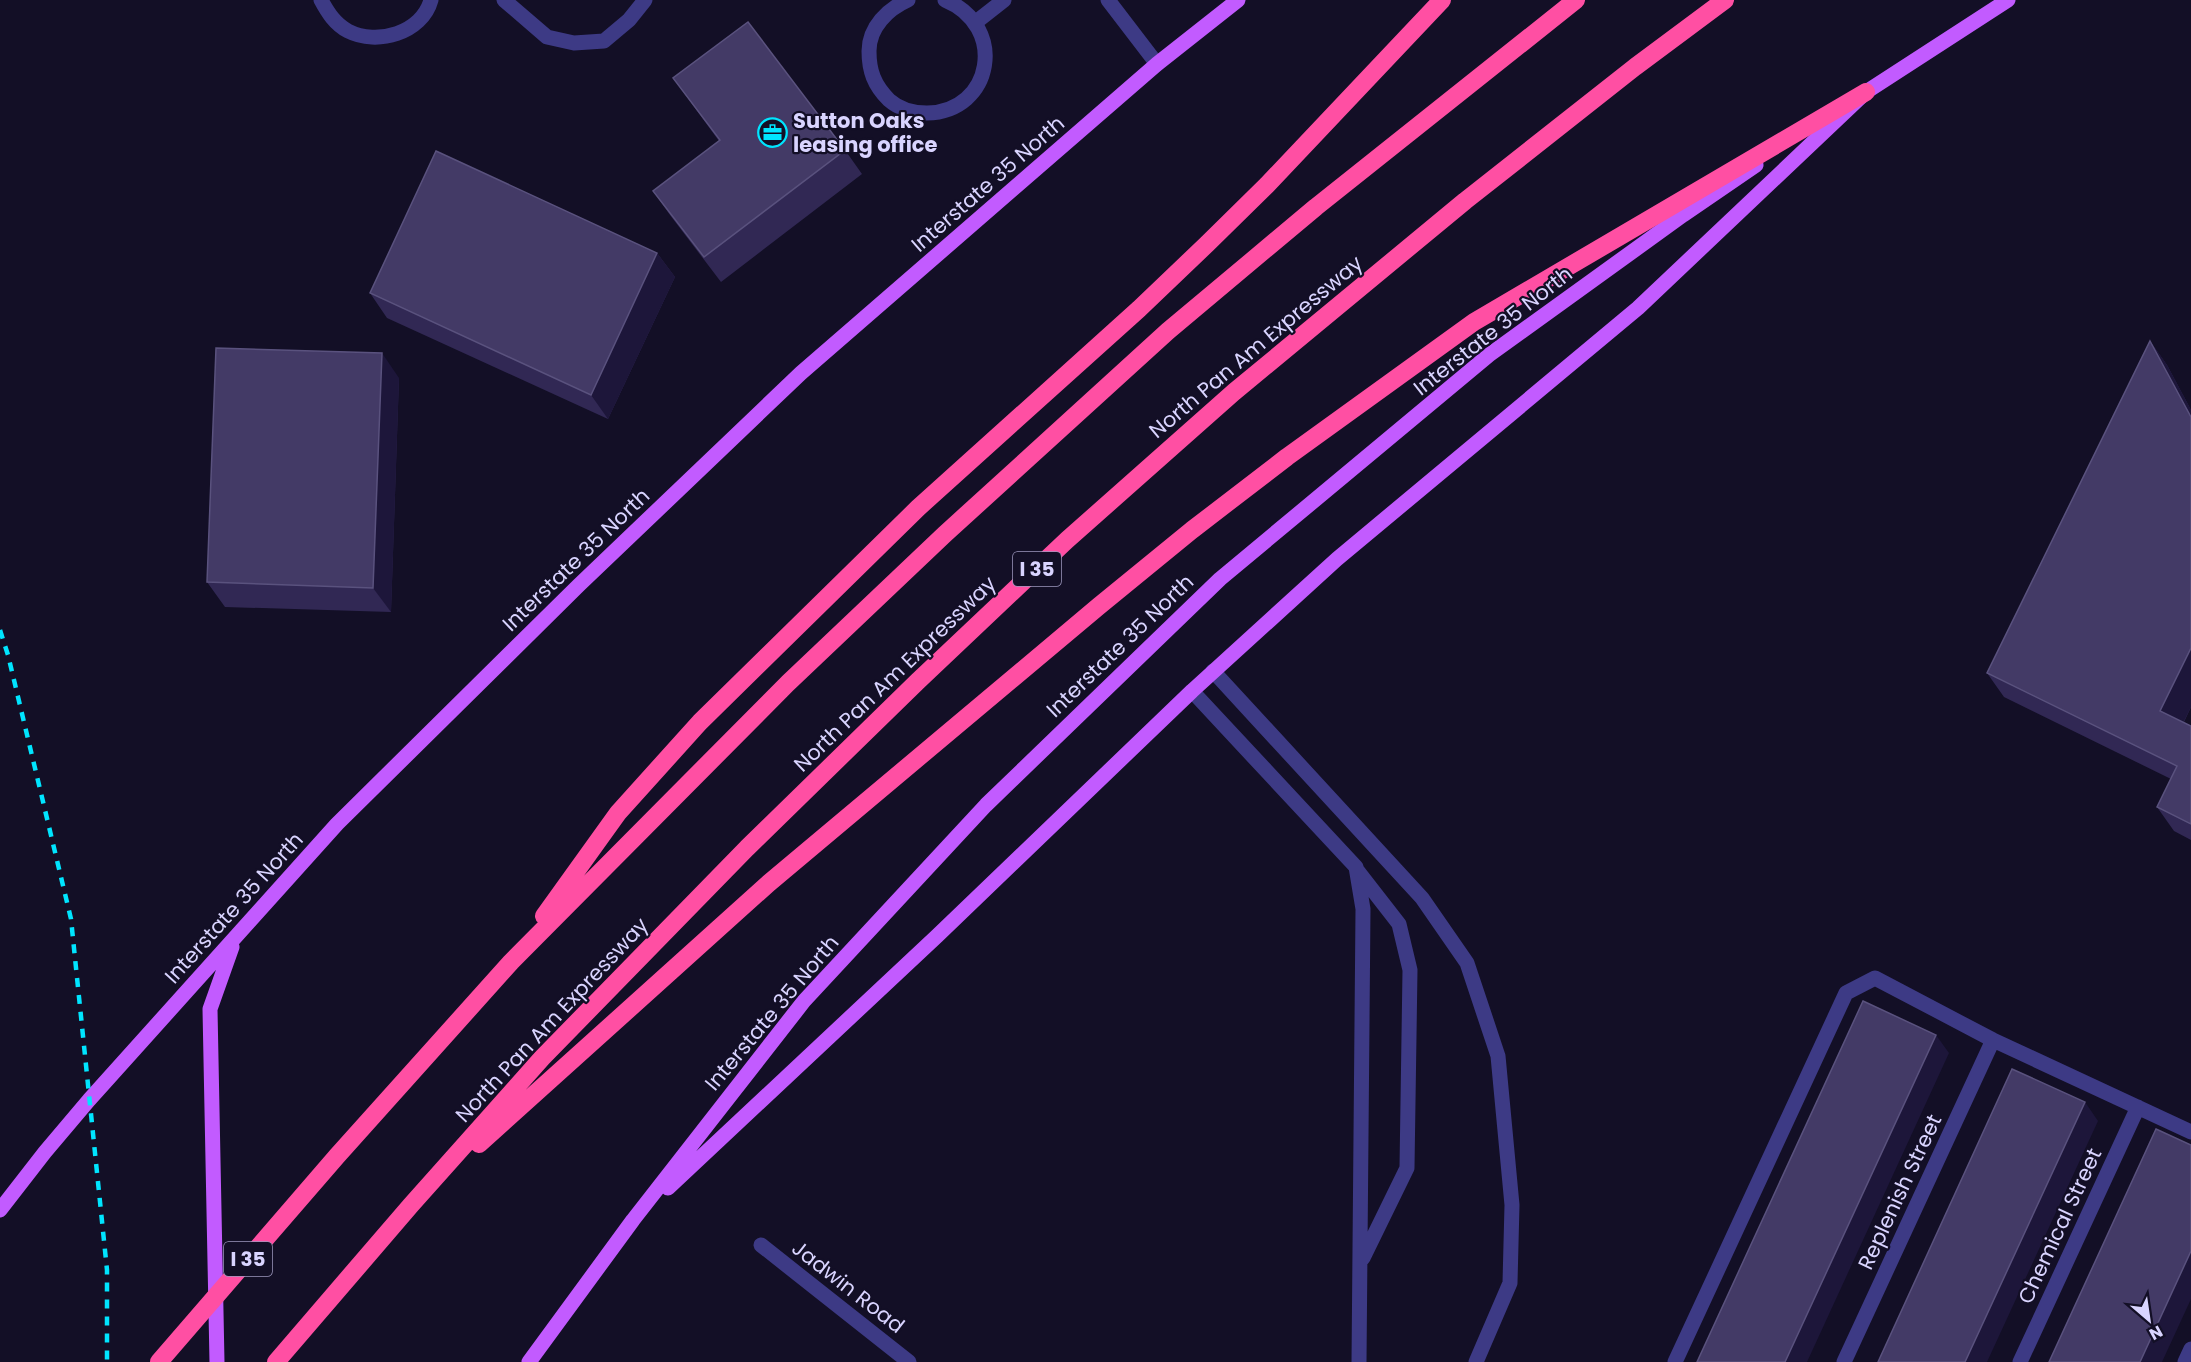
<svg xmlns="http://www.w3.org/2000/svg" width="2191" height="1362" font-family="Poppins,sans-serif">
<rect width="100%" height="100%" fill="#130f26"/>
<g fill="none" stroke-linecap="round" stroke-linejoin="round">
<path stroke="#3d3a85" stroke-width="15" d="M321 0C328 13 335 24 348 31 377 46 422 33 431 0
M504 0 547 37 574 43 604 41 629 20 645 0
M908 0C888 9 869 27 869 51 869 71 874 85 889 100 899 109 914 113 927 113 993 112 1008 26 945 0
M1108 0 1157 64
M976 22 1004 0
M1213 671 1422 898 1467 963 1498 1056 1512 1205 1510 1283 1476 1362
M1192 691 1356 867 1363 909 1359 1362
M1357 870 1399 924 1410 970 1407 1168 1363 1258
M761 1245 909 1362
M1675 1362 1846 993 1875 978 1993 1040 2191 1132
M1844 1362 1993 1040
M2020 1362 2138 1107
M2185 1362 2191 1349"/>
<path stroke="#c25bff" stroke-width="15" d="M668 1188 937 936 1192 691 1337 559 1638 308 1866 92 2008 0
M0 1210 45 1152 89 1100 337 824 579 585 801 373 1157 64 1238 0
M217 1362 210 1009 232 947
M529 1362 633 1220 804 1001 986 805 1220 579 1489 355 1683 215 1756 165"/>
<path stroke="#ff4fa3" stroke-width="18" d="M544 916 618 813 700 722 918 508 1139 309 1207 244 1267 185 1442 0
M479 1144 769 883 1099 606 1192 530 1287 457 1474 322 1866 92
M159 1362 337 1156 511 962 788 683 945 534 1168 331 1316 207 1576 0
M276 1362 411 1205 542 1058 747 848 918 681 1067 540 1234 392 1465 201 1635 67 1725 0"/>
<path stroke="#00e5ff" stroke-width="4.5" stroke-dasharray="9 8" stroke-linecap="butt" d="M0 630 8 655 71 919 107 1270V1362"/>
</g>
<path fill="#312854" d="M673 78 845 150 862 174 721 282 670 215 653 191 719 141Z
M657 253 675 277 608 419 387 318 370 293Z
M2150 341 2167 365 2191 410V707L2184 722 2191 726V840L2174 831 2157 807 2171 779 2004 697 1987 673Z
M399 378 391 612 225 607 207 582Z"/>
<path fill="#1d163a" d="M657 253 675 277 608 419 591 395Z
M2150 341 2167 365 2191 410V417Z
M382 353 399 378 391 612 373 588Z
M2191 648V707L2177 735 2160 711Z
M1936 1035 1949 1053 1807 1362H1785Z
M2085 1102 2098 1121 1987 1362H1965Z
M2191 1251V1299L2162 1362H2140Z"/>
<path fill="#433a66" stroke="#5a527e" stroke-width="1.5" d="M748 22 845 150 704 257 653 191 720 140 673 78Z
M436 151 657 253 591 395 370 293Z
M2150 341 2191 417V648L2160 711 2191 726V824L2157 807 2177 766 1987 673Z
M216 348 382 353 373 588 207 582Z
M1863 1001 1936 1035 1785 1362H1697Z
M2012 1069 2085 1102 1965 1362H1878Z
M2156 1129 2191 1145V1251L2140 1362H2049Z"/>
<defs>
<symbol id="office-ring" viewBox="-11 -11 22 22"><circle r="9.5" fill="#130f26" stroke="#00e5ff" stroke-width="1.5"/><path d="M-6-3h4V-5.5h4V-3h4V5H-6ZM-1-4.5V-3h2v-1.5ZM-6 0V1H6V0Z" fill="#00e5ff"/></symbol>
</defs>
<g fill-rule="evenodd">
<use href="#office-ring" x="756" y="116" width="33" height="33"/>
</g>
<g text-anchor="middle" stroke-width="4.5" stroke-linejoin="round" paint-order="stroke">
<g fill="#130f26" stroke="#9e99be" stroke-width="1.5">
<rect x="1013" y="552" width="48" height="34" rx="4.5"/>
<rect x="224" y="1242" width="48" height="34" rx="4.5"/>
</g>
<g font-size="20" font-weight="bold" fill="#d9d4ff">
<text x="1037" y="576">I 35</text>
<text x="248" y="1266">I 35</text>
</g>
<g font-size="21" font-weight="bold" fill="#d9d4ff" stroke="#130f26" text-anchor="start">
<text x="793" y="128">Sutton Oaks<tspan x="793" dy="24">leasing office</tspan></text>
</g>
<g font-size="21" fill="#d9d4ff" stroke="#130f26">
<text transform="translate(988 184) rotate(-41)" y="7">Interstate 35 North</text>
<text transform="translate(1493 331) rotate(-38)" y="7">Interstate 35 North</text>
<text transform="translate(1256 347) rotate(-40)" y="7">North Pan Am Expressway</text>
<text transform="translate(576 560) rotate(-44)" y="7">Interstate 35 North</text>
<text transform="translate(1120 646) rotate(-44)" y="7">Interstate 35 North</text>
<text transform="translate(895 674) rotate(-44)" y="7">North Pan Am Expressway</text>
<text transform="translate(234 908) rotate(-48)" y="7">Interstate 35 North</text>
<text transform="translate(772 1013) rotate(-50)" y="7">Interstate 35 North</text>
<text transform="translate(552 1020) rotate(-47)" y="7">North Pan Am Expressway</text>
<text transform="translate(1900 1192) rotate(-65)" y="7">Replenish Street</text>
<text transform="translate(2060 1226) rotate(-65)" y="7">Chemical Street</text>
<text transform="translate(848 1287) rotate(38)" y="7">Jadwin Road</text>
</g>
</g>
<g transform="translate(2149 1320) rotate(151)" stroke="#130f26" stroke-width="4.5" paint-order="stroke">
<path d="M0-4.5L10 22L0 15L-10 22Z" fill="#d9d4ff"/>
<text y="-9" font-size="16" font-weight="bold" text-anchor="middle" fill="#d9d4ff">N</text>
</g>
</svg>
